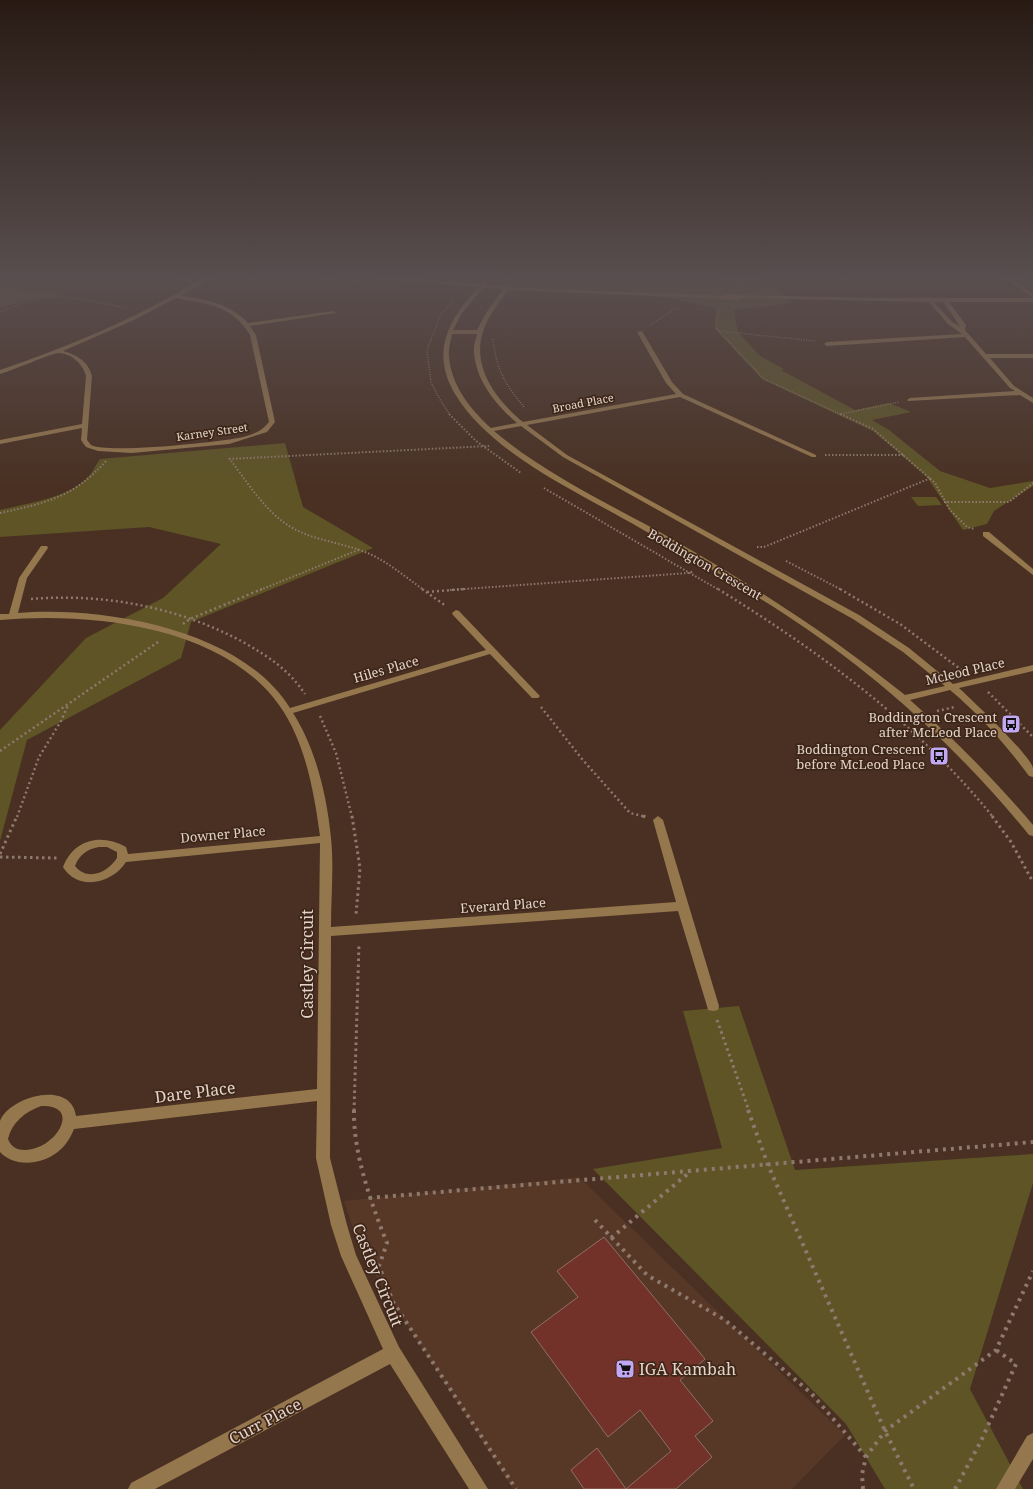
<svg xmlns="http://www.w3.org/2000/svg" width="1033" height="1489" font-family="'Noto Serif',serif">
<rect width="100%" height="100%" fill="#493022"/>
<path fill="#573826" d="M579 1177 845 1435 792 1489H513L361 1253 344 1201Z"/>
<path fill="#5e5426" d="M720 278H752L777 290 792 303 734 310 738 332 760 356 784 369 781 370 855 410 889 403 911 412 872 420 889 430 940 471 990 488 1033 481V486L994 511 987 524 963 530 926 476 873 431 762 379 715 329 716 308 623 289 720 282Z
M0 287 69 294 26 300 0 308Z
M285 443 303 507 373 548 191 622 181 658 27 740 0 841V730L86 638 163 598 221 544 149 527 0 537V510C27 503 71 498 90 475 94 470 96 464 100 459Z
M911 497H936L942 505 918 506Z
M739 1006 795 1170 1033 1154V1183L970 1389 1023 1489H885L846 1424 593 1169 722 1148 683 1011Z"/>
<path fill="#72322a" stroke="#906f69" d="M604 1237 705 1359 680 1380 713 1421 695 1436 712 1457 676 1489H584L571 1470 597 1448 626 1489 671 1451 640 1410 608 1437 531 1332 578 1297 557 1271Z"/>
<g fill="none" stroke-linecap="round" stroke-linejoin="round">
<path stroke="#8e796e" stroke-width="1.5" stroke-dasharray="1 1.5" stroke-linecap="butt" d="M319 278 364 282
M738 278 741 284
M835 286 843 278
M720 309 716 323 717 329 764 379 842 415
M0 312C10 308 21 303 32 300 63 292 95 302 126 308
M650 325 676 308
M719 331 815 341
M493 339C496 369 505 384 524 407
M841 414 899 402
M450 415 439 398 431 382 427 350 440 316 452 301"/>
<path stroke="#8e796e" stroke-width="2" stroke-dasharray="1.5 2" stroke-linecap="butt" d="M449 414 476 441 521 473
M840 414 873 429 935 483 950 510 967 527 974 529
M825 455H904
M229 458C245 479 261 505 282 521 306 540 337 541 365 552 386 560 405 577 424 590
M229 459 489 446
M544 488 719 590
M944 502H1009L1033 483
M0 513C46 503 74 497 106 461
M757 547H764L931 478
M786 561 842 590
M260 590 358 550
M450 590 689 573 694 571"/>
<path stroke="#8e796e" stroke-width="2.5" stroke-dasharray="2 3" stroke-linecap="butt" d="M422 589 446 606
M718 589C820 652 917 723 993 817
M840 589 900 624 963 671
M427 592 464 589
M31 599C104 593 178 607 243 642 269 657 288 669 305 694
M183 624 190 619 262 589
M988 692 1033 737
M541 707 582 759 630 813 646 817
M937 711 955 707
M320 716 336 753 352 817
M0 751 158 642
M17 817 39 757 61 721 68 705"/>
<path stroke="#8e796e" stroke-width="3" stroke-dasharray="2.5 3.5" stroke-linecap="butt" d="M352 816 360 868 356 915
M643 816 646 817
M992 816 1011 842 1033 882
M0 854 17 816
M0 857 57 858
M717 1020 749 1111
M354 1111 359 944"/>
<path stroke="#8e796e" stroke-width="4" stroke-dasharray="3 5" stroke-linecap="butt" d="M354 1110C353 1153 371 1203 387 1243L379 1266 393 1302 516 1489
M748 1110 768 1165 885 1431 914 1489
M369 1198 1033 1142
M595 1220 647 1275 725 1320 811 1393 866 1457
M611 1238 691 1171
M863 1489 862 1474 866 1457 885 1431 996 1350 1033 1271
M955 1489 981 1441 1016 1364 996 1350"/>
<path fill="#95774e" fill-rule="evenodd" d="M177 278H186L197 282 203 278H209L201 285 181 296C206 299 230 304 248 323L333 311 336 313 250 326 256 335 275 422 267 432 229 444 132 453 98 451 86 447 81 440 82 428 0 444V440L82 424 86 376C83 364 72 354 59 353 52 353 11 371 0 374V370C67 347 132 320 193 284ZM176 298C207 304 232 305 250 335L269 422C262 431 254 434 243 437 223 442 106 454 91 445 90 444 88 441 87 440L92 376C88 361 77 355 63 351L134 320Z
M373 278H401L480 284 484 281 487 283 485 285 506 286 509 283 512 285 510 287 728 296V298L726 299 508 290C500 302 489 314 484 329 470 365 496 400 523 422L676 394 666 383 637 332 642 331 672 382 683 394 816 455V457H812L680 397 527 425 567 455 859 615 909 648 953 684 1033 665V671L959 688C971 699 1030 755 1033 768 1033 771 1033 774 1033 777L1029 776C1006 745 980 715 950 690L910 700C954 739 995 780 1033 825V836L1029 835C958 748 877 674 783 613 736 583 688 555 640 528 580 493 492 455 455 394 430 351 449 320 478 287ZM483 288 503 289 486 313 477 330H453L462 313ZM452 334H477C476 340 473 346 474 352 476 381 496 405 517 423L491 428C470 409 451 385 449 356 448 349 451 341 452 334ZM521 426 563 457 853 619 903 652 945 686 905 695C832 636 754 586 672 539 612 505 547 476 494 431Z
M1005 278H1011L1033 294V298Z
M738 295 881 298H1033V302H949L966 325 965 330 986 354H1033V358H990L1014 386 1033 398V403L1020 395 908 401 907 400 910 398 1015 391 1010 388 965 337 827 346 824 344 827 342 962 334 948 324 929 302 736 298V296ZM934 302H943L960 326 952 322Z
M983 532H989L1033 569V575L983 536Z
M41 546H47L48 548 27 578 18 613C103 606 241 629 290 708L486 650 453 615 452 613 456 610 459 611 538 694 540 696 538 698H532L490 654 293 713C316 749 327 796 331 838 334 867 331 898 331 927L676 902 653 820 658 816 663 820 719 1006 718 1010 713 1011 708 1010 707 1006 678 911 331 936 330 1158 347 1225 356 1255 399 1347 488 1489H469L390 1364 155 1489H128L131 1483 383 1349 341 1256 331 1225 316 1158 317 1101 74 1129C71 1136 67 1144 60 1150 45 1164 16 1169 0 1152 0 1143 0 1129 0 1121 9 1097 71 1079 76 1116L317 1089 320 843 126 862C113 883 78 892 63 867 74 839 101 833 126 847L128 854 320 836C314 791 305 741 279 705 222 625 89 612 0 620V614H9L19 578ZM99 847H107L117 852V858C108 872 88 882 75 866 79 855 87 849 99 847ZM41 1106C83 1104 56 1150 25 1150 17 1150 11 1147 8 1139 12 1122 25 1112 41 1106Z
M1033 1433V1459L1015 1489H996L1027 1436Z"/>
<path stroke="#95774e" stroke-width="5.5" d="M726 297H738"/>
</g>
<linearGradient id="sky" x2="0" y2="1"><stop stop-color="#281a13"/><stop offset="0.57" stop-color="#594e4f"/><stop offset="1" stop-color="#594e4f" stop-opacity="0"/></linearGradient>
<rect width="1033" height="487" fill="url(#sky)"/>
<defs>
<symbol id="bus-square" viewBox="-11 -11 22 22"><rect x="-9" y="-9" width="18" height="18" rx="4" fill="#c2a8f3" stroke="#3e2618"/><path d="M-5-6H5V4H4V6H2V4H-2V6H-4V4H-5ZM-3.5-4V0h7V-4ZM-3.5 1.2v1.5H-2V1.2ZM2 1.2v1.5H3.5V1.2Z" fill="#111"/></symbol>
<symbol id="supermarket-square" viewBox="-11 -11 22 22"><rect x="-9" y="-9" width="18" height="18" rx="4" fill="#c2a8f3" stroke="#3e2618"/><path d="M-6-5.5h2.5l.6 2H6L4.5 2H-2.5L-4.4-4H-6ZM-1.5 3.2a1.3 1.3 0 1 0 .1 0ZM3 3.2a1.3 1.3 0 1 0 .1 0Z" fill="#111"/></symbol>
</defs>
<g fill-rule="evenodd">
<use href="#bus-square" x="1000" y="713" width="22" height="22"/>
<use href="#bus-square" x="928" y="745" width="22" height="22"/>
<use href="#supermarket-square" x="614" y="1358" width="22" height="22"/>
</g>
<g text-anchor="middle" stroke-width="3.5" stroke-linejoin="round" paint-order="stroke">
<g font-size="11" fill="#e3d3ca" stroke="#3e2618">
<text transform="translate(583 403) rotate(-11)" y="4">Broad Place</text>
<text transform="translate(212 432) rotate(-8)" y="4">Karney Street</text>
</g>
<g font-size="13" fill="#e3d3ca" stroke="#3e2618">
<text transform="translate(705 564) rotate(30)" y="5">Boddington Crescent</text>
<text transform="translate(386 669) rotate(-16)" y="5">Hiles Place</text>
<text transform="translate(965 671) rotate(-13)" y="5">Mcleod Place</text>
<text transform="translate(223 834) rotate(-5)" y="5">Downer Place</text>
<text transform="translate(503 905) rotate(-4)" y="5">Everard Place</text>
</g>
<g font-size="13" fill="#e3d3ca" stroke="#3e2618" text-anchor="end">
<text x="997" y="722">Boddington Crescent<tspan x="997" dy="15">after McLeod Place</tspan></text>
<text x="925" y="754">Boddington Crescent<tspan x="925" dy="15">before McLeod Place</tspan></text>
</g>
<g font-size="16" fill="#e3d3ca" stroke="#3e2618">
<text transform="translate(307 964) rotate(-90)" y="6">Castley Circuit</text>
<text transform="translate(195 1092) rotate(-7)" y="6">Dare Place</text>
<text transform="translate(378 1275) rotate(68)" y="6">Castley Circuit</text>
<text transform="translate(265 1421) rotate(-28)" y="6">Curr Place</text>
</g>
<g font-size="16" fill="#e3d3ca" stroke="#3e2618" text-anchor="start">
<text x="639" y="1375">IGA Kambah</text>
</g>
</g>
</svg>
